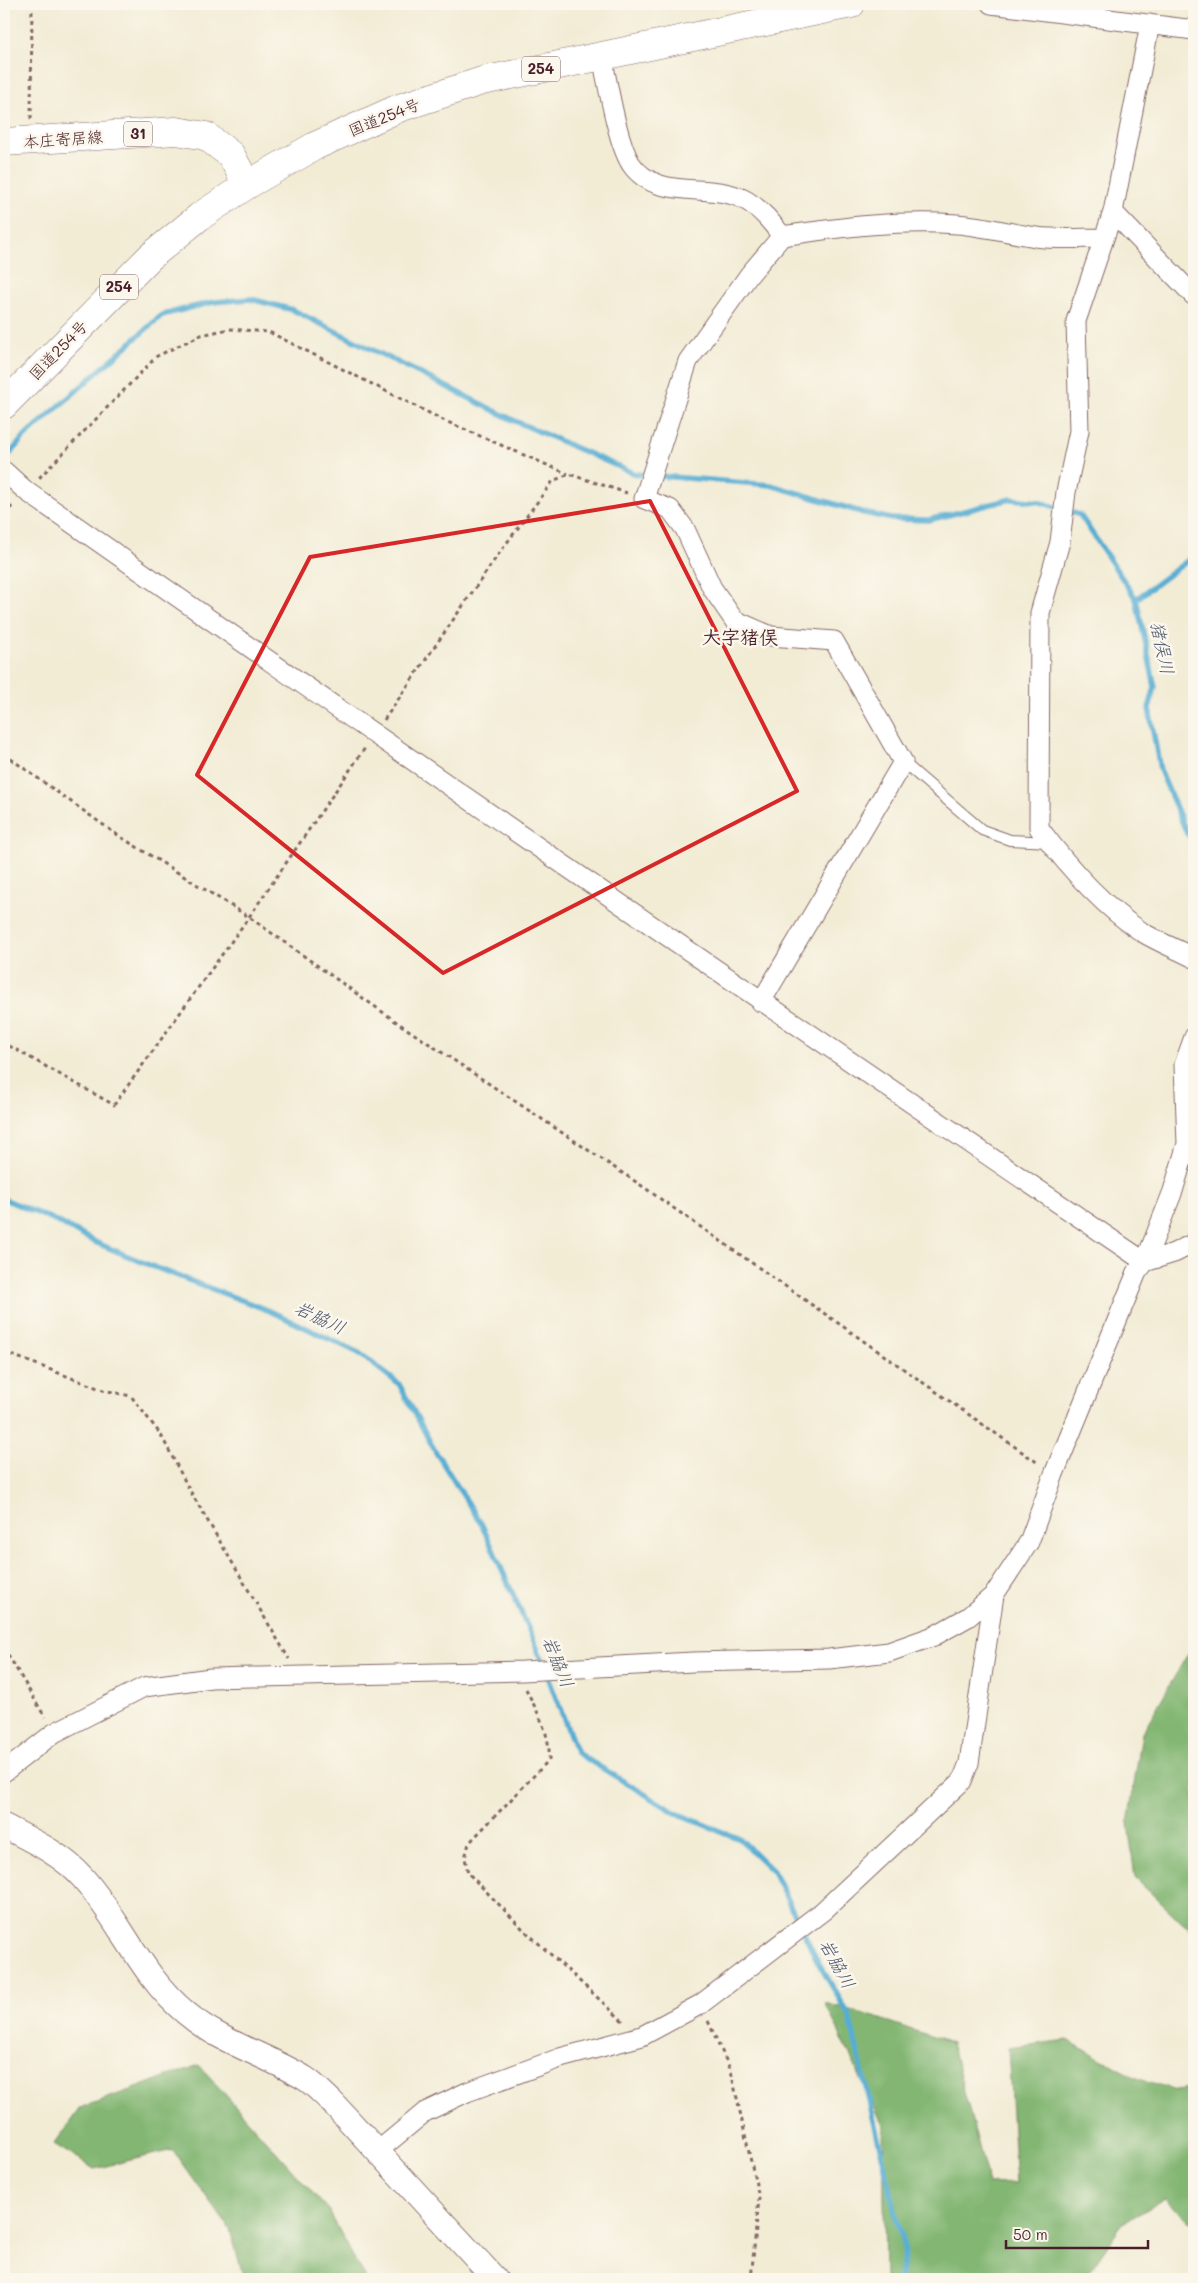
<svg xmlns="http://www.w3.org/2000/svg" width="1198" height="2283" font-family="Mali,'Klee One',sans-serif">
<rect width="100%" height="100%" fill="#fbf7ec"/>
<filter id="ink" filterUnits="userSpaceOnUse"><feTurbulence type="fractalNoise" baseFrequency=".02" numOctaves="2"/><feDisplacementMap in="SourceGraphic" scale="10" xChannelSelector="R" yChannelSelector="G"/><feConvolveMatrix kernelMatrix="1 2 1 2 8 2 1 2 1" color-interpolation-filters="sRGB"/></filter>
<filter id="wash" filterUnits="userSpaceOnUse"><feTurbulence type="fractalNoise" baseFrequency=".0096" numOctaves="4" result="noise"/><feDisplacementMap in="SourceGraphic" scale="20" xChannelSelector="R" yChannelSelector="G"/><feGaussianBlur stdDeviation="1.12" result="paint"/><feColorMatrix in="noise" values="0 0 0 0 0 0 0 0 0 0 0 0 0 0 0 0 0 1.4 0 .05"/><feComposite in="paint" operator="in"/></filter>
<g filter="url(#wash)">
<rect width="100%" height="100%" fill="#f2ecd5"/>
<path fill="#82b672" stroke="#666a4e" d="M1194 1643V1934L1135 1878 1128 1823 1142 1733Z
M825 2003 868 2015 951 2043 989 2184 1016 2183 1008 2048 1067 2040 1134 2077 1176 2090 1194 2087V2223L1188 2222 1166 2198 1122 2224 1084 2279H885L883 2125Z
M199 2065 329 2211 365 2279H244L230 2229 172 2150 94 2169 54 2144 80 2108Z"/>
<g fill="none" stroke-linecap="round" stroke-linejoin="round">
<path stroke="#56add3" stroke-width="5.5" d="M4 461 23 438 162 315 213 302 251 299 293 310 515 421 635 474 771 485 864 513 892 519 929 520 1011 499 1040 502 1080 515 1136 599 1155 687 1149 708 1160 770 1186 831 1194 843
M1136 599 1194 556
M4 1199 56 1221 97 1243 154 1267 270 1311 359 1353 399 1384 435 1451 482 1525 537 1648 577 1753 676 1813 740 1839 773 1871 818 1962 849 2015 905 2253 899 2279"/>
</g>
</g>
<g filter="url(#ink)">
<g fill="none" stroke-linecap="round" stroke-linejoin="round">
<defs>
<path id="service" d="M903 762 982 830 1010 840 1050 842"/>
<path id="minor" d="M991 4 1194 30
M1150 24 1113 212 1076 321 1079 431 1066 492 1060 542 1040 613 1039 828C1068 867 1101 905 1142 932 1158 942 1177 949 1194 958
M602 57C608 84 617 142 631 164 658 203 711 180 747 201 762 210 772 223 782 236
M1113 212 1194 296
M4 471 26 491C397 751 770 1008 1145 1262L1174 1253 1194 1243
M761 1002 903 762 834 641 771 636 734 620 712 588 685 529 670 509 644 499 688 361 749 275 782 236C841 227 898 220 957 224 984 226 1009 233 1036 237 1058 240 1082 238 1104 238
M4 1772 54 1733 144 1687 211 1678 523 1671 693 1662 829 1659 889 1652 934 1636 968 1617 994 1595 1029 1542 1054 1474 1137 1272 1145 1262 1173 1191 1187 1144 1184 1065 1194 1037
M378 2151 425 2112 467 2092 560 2058 642 2036 701 2004 823 1911 962 1781 969 1763 994 1595"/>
<path id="tertiary" d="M4 1826C31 1840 62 1854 83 1878 121 1921 141 1976 186 2013 221 2043 267 2055 306 2079 315 2085 323 2094 331 2101L495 2279"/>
<path id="primary" d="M4 142 176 131 206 136 231 155 247 185"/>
<path id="trunk" d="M4 405 150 257 199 217 247 185 315 146 399 108 482 81 851 4"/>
</defs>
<use href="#service" stroke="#856766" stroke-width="12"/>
<use href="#minor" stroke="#856766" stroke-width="21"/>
<use href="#tertiary" stroke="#856766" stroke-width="26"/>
<use href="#primary" stroke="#856766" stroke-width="29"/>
<use href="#trunk" stroke="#856766" stroke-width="29"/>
<path stroke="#856766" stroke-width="3" stroke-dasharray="4 4" stroke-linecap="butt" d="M31 119 32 4
M39 478 157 356 201 335 229 329 269 332 443 420 568 474
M4 515 14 504
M384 720 500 552 553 481 569 474 627 493
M4 754 116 834 249 917 398 1023 642 1186 1038 1463
M4 1040 6 1044 114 1105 249 917 365 748
M4 1352 103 1390 131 1396 161 1435 189 1489 289 1659
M4 1648 45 1717
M526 1689C537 1712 551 1734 549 1760L469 1843 465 1858 468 1873 523 1929 624 2022
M708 2021 731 2071 759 2198 751 2279"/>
<use href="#service" stroke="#fff" stroke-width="10"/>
<use href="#minor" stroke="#fff" stroke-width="19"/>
<use href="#tertiary" stroke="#fff" stroke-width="24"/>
<use href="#primary" stroke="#fff" stroke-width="28"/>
<use href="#trunk" stroke="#fff" stroke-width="28"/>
</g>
</g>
<path fill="none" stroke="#d62828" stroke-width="4" stroke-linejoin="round" d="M650 501 797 791 443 973 197 775 310 557Z"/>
<g text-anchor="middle" stroke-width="5" stroke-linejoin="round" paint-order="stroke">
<g fill="#fbf7ec" stroke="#7f6065" stroke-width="1">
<rect x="522" y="56.5" width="38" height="25" rx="4"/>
<rect x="124" y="121.5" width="28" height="25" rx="4"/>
<rect x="100" y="274.5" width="38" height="25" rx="4"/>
</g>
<g font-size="15" font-weight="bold" fill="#4a1f2b">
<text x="541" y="74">254</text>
<text x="138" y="139">31</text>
<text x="119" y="292">254</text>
</g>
<g font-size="16" fill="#4a1f2b" stroke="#fbf7ec">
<text transform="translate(384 117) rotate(-22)" y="6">国道254号</text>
<text transform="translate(63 139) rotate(-4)" y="6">本庄寄居線</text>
<text transform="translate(58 350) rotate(-46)" y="6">国道254号</text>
</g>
<g font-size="18" font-style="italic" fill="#4f586e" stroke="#fbf7ec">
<text transform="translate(1162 648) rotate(78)" y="6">猪俣川</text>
<text transform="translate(320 1318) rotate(25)" y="6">岩脇川</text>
<text transform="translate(558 1662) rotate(68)" y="6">岩脇川</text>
<text transform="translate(837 1964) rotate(61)" y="6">岩脇川</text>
</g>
<g font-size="19" font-weight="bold" fill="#4a1f2b" stroke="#fbf7ec">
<text x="740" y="644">大字猪俣</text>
</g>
</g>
<rect width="1198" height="2283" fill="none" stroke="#fbf7ec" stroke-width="20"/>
<path d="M1006 2240v8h142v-8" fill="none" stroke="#4a1f2b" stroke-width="2.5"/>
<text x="1013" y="2240" font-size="15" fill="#4a1f2b" stroke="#fbf7ec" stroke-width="4" paint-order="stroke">50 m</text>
</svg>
